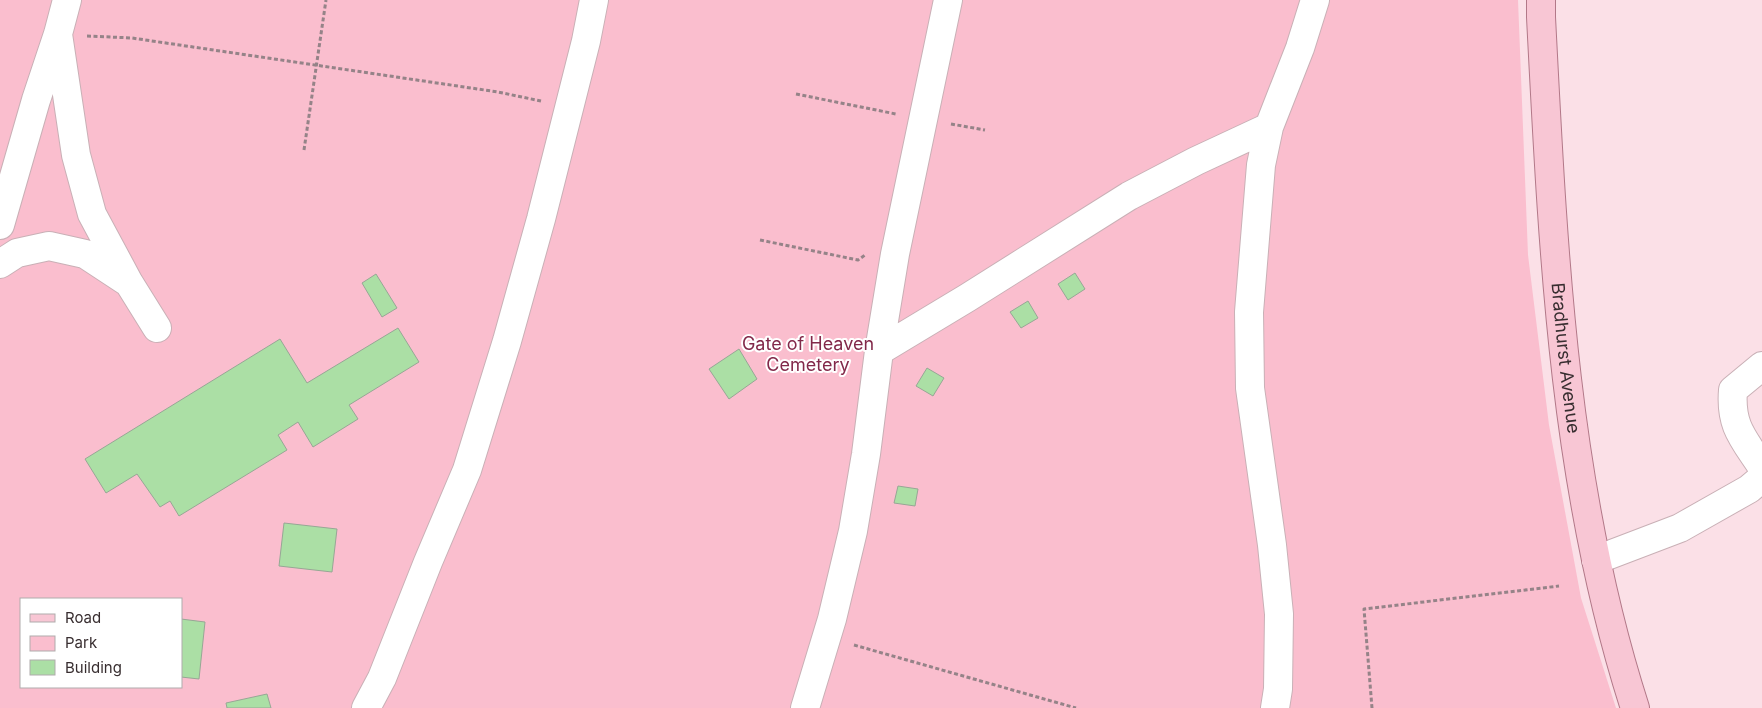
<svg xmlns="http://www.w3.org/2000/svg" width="1762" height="708" font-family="Inter,sans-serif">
<rect width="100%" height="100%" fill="#fbe0e7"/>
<path fill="#fabece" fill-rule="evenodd" d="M0 0H1518L1528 255 1549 425 1581 598 1616 708H0ZM21 599H181V687H21Z"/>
<path fill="#abdfa5" stroke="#97a795" d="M1075 273 1085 289 1068 300 1058 284Z
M376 274 397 308 382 317 362 283Z
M1028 301 1038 318 1021 328 1010 312Z
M398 328 419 362 349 405 358 419 313 447 298 422 278 435 287 450 179 516 170 501 160 507 137 474 106 493 85 459 280 339 307 383Z
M739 349 757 379 729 399 709 369Z
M927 368 944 378 933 396 916 386Z
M898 486 918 489 915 506 894 503Z
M284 523 337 529 332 572 279 566Z
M181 619 205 622 199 679 181 677Z
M267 694 271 708H227L226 703Z"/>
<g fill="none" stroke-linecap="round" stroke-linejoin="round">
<defs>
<path id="minor" d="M58 34 76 155 92 214 129 283 157 328
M0 225 36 100 58 34 67 0
M0 264 17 253 49 246 85 254 126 281
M879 351 967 298 1129 196 1196 161 1269 127
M1762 366 1733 390C1730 426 1743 438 1762 467
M1596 560 1680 528 1749 489 1762 478
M366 708 382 678 428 562 467 470 507 341 541 219 586 41 594 0
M805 708 832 619 853 531 866 454 879 351 895 254 948 0
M1275 708 1278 689 1279 614 1272 545 1250 388 1249 312 1261 165 1269 127 1300 48 1315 0"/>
<g id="major">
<path id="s1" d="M1541 0V17C1553 249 1563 485 1635 708"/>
</g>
</defs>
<use href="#minor" stroke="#c9b0b6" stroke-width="30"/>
<use href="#major" stroke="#b27888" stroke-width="30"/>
<path stroke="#958388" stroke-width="3" stroke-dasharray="4 2.5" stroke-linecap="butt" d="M87 36 132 38 498 92 541 101
M796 94 896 114
M951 124 985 130
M304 150 326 0
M760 240 858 260 865 255
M854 645 1076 708
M1372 708 1364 609 1559 586"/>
<use href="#minor" stroke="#fff" stroke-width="28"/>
<use href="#major" stroke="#f8c6d4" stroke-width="28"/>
</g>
<g text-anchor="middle" stroke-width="4" stroke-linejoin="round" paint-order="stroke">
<g font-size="18" fill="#82294a" stroke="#fff">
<text x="808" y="350">Gate of Heaven<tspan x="808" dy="21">Cemetery</tspan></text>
</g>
<g font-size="18" fill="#382e30" stroke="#fff">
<text dy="6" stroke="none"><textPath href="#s1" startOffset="359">Bradhurst Avenue</textPath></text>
</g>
</g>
<rect x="20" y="598" width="162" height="90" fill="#ffffff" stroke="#afabac"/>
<rect x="30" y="614" width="25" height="8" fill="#f8c6d4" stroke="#afabac"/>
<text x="65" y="623" font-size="15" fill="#382e30">Road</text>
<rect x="30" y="636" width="25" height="15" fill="#fabece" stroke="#afabac"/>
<text x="65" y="648" font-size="15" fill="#382e30">Park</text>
<rect x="30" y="660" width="25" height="15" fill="#abdfa5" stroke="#afabac"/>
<text x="65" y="673" font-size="15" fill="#382e30">Building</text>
</svg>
